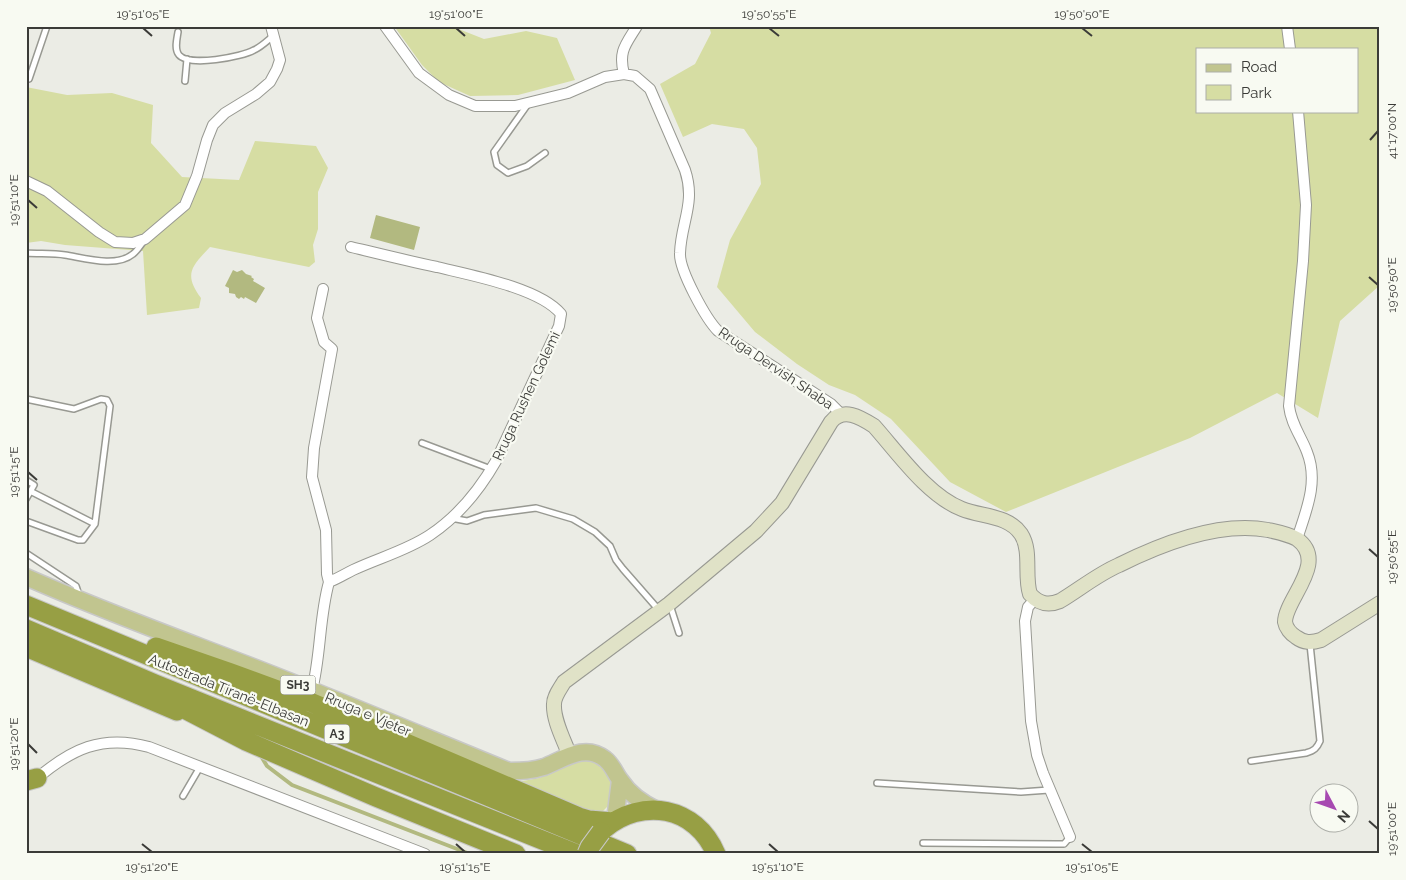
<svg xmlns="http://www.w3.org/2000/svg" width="1406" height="880" font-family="Raleway,sans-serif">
<rect width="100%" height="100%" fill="#ebece5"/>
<path fill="#d6dda3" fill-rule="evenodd" d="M394 26H451L484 39 526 31 557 38 575 80 518 95 470 96 439 82 422 65Z
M709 26H1380V285L1340 321 1318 418 1277 393 1190 438 1006 512 950 482 891 419 855 395 829 385 797 364 755 332 717 287 730 240 761 184 757 148 744 129 712 124 683 137 660 84 695 64 711 33ZM1197 49H1357V111H1197Z
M26 87 67 95 112 93 153 105 151 143 182 177 239 180 255 141 316 146 328 168 318 192V229L313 245 315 262 309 267 210 247C192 266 183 274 201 298L199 308 147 315 143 251 65 245 41 241 26 243Z
M595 759C614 777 612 780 609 805L603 811 595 813 507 780 523 781 539 778 554 772 574 761Z"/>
<path fill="#b2b980" d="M376 215 420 227 414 250 370 238Z
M233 270 237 272 242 270 246 274 252 276 251 277 254 279 253 281 265 288 256 303 245 297 244 299 241 297 239 299 236 297 235 294 229 293V288L225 286Z"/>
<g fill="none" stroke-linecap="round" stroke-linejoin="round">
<path stroke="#b2b980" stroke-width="4" d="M261 756 267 766 292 785 470 854"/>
<defs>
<path id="lane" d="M178 32C177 39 174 49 179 55 189 67 242 57 254 50 261 47 267 41 273 36
M29 79 47 26
M185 81 187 59
M528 104 494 152 497 165 508 173 527 166 545 153
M26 253C39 254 53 253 65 255 84 258 116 268 133 254 137 251 140 246 143 242
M26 399 74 409 101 399 107 400 110 406 95 524 83 540H78L26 521
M422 443 491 469
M26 480 34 485 26 499
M30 491 95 524
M451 518 467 521 484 515 536 508 573 519 595 532 610 546 616 560 623 569 658 609
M26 553 76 586 79 595
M670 605 679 633
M1251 761 1306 753C1314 751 1317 748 1320 741L1310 644
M877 783 1021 792 1049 790
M183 796 200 767
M923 843 1056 844H1064L1070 837"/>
<path id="street" d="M385 26 419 73 449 95 475 106H515L568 93 605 77 624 74 635 76 650 89 685 170C696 203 681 222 680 253 679 270 706 319 718 331L831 404 841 414
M1287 26 1290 49
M624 74C618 51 626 44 637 26
M26 181 47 191 99 232 115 242 133 243 145 239 185 205 197 176 207 140 213 125 225 113 256 94 270 82 277 69 280 60 271 26
M323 289 317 318 324 342 332 349 314 448 312 477 326 530 327 574 329 582
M1297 539C1306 511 1319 482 1307 452 1301 436 1291 424 1289 406L1303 261 1306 205 1298 111
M1035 599 1028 607 1025 621 1031 721 1037 755 1043 773 1070 837
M312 690C321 655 319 618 329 582 337 579 345 574 353 570 378 558 406 551 430 535 457 517 480 489 496 461L559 326 561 314C540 288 470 275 437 267 408 261 380 254 351 247
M35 780C71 749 102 734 149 747L425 854"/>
<path id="secondary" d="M569 754C564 740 553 720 554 704 554 696 560 689 564 682L669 604 756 531 782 503 831 422C843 407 860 417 874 426 898 453 928 496 962 509 982 517 1008 515 1021 534 1032 551 1024 576 1030 594 1039 604 1048 606 1060 601 1080 589 1098 574 1119 565 1163 543 1219 521 1268 530 1277 532 1288 534 1297 539 1329 562 1285 599 1285 622 1286 628 1291 634 1296 637 1304 643 1311 643 1321 640L1380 603"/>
<path id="primary" d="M26 577C105 612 186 641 266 672 348 704 428 738 509 771 521 771 532 771 544 767 564 759 585 743 605 759 613 765 615 774 621 781 630 795 642 803 657 810
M615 820 620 780"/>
<path id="highway" d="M26 605 627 854
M26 629 155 684 577 854
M26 647 177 711
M156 647 231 673 310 702 579 817 589 820 613 822
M167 700 246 741 376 797 516 854
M26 781 37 778
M604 829C642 797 696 806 716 854"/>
</defs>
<use href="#lane" stroke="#989992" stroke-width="8"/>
<use href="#street" stroke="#989992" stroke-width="12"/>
<use href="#secondary" stroke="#989992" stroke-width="16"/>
<use href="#primary" stroke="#c8c8c7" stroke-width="19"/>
<use href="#highway" stroke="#c8c8c7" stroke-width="21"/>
<use href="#lane" stroke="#fff" stroke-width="5"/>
<use href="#street" stroke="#fff" stroke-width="10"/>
<use href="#secondary" stroke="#e0e2c7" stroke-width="14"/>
<use href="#primary" stroke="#c1c58f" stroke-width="16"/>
<use href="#highway" stroke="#979f44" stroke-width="19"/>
<defs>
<path id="highway-bridge" d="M587 854 590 847 601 832"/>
</defs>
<use href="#highway-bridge" stroke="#c8c8c7" stroke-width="21" stroke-linecap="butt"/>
<use href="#highway-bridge" stroke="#979f44" stroke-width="19"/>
</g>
<path fill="none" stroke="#3b3b38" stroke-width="2" d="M143 28 152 36M456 28 465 36M769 28 779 36M1082 28 1092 36M1370 140 1378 131M28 200 37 208M1369 277 1378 285M28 472 37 480M1369 549 1378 557M28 744 37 753M1369 821 1378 829M142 844 152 852M456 844 465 852M769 844 778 852M1082 844 1092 852"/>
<g text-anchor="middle" stroke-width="4.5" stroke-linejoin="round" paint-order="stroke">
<g fill="#f8faf2" stroke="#747470" stroke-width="1">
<rect x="280.5" y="675.5" width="35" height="19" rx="4"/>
<rect x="324.5" y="724.5" width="25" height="19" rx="4"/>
</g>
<g font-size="12" font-weight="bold" fill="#3b3b38">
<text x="298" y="689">SH3</text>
<text x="337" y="738">A3</text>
</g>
<g font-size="14" fill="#3b3b38" stroke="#f8faf2">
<text transform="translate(776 368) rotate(34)" y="5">Rruga Dervish Shaba</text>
<text transform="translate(526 396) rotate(-65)" y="5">Rruga Rushen Golemi</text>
<text transform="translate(229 690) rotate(22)" y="5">Autostrada Tiranë-Elbasan</text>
<text transform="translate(368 714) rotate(23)" y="5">Rruga e Vjeter</text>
</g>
</g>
<rect width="1406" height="880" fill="none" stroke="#f8faf2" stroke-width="55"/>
<rect x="1196" y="48" width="162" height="65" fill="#f8faf2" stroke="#acaea8"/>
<rect x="1206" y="64" width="25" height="8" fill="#c1c58f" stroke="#acaea8"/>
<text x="1241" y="72" font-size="15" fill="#3b3b38">Road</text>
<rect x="1206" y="85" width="25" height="15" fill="#d6dda3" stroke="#acaea8"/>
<text x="1241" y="98" font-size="15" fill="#3b3b38">Park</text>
<g transform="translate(1334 808) rotate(131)"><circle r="24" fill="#f8faf2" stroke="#acaea8"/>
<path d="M0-4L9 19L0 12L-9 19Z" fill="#a749b1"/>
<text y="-8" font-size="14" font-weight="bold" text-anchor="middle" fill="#3b3b38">N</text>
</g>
<rect x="28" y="28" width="1350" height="824" fill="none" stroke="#3b3b38" stroke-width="2"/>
<g font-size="12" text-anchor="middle" fill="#3b3b38">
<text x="143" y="18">19°51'05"E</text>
<text x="456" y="18">19°51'00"E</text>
<text x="769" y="18">19°50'55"E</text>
<text x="1082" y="18">19°50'50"E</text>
<text transform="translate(1392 131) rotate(-90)" y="4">41°17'00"N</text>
<text transform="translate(14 200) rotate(-90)" y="4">19°51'10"E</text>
<text transform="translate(1392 285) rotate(-90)" y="4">19°50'50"E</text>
<text transform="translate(14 472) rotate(-90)" y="4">19°51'15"E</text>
<text transform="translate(1392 557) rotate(-90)" y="4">19°50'55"E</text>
<text transform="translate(14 744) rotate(-90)" y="4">19°51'20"E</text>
<text transform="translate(1392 829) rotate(-90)" y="4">19°51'00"E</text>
<text x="152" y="871">19°51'20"E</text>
<text x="465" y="871">19°51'15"E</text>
<text x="778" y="871">19°51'10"E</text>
<text x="1092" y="871">19°51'05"E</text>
</g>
</svg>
